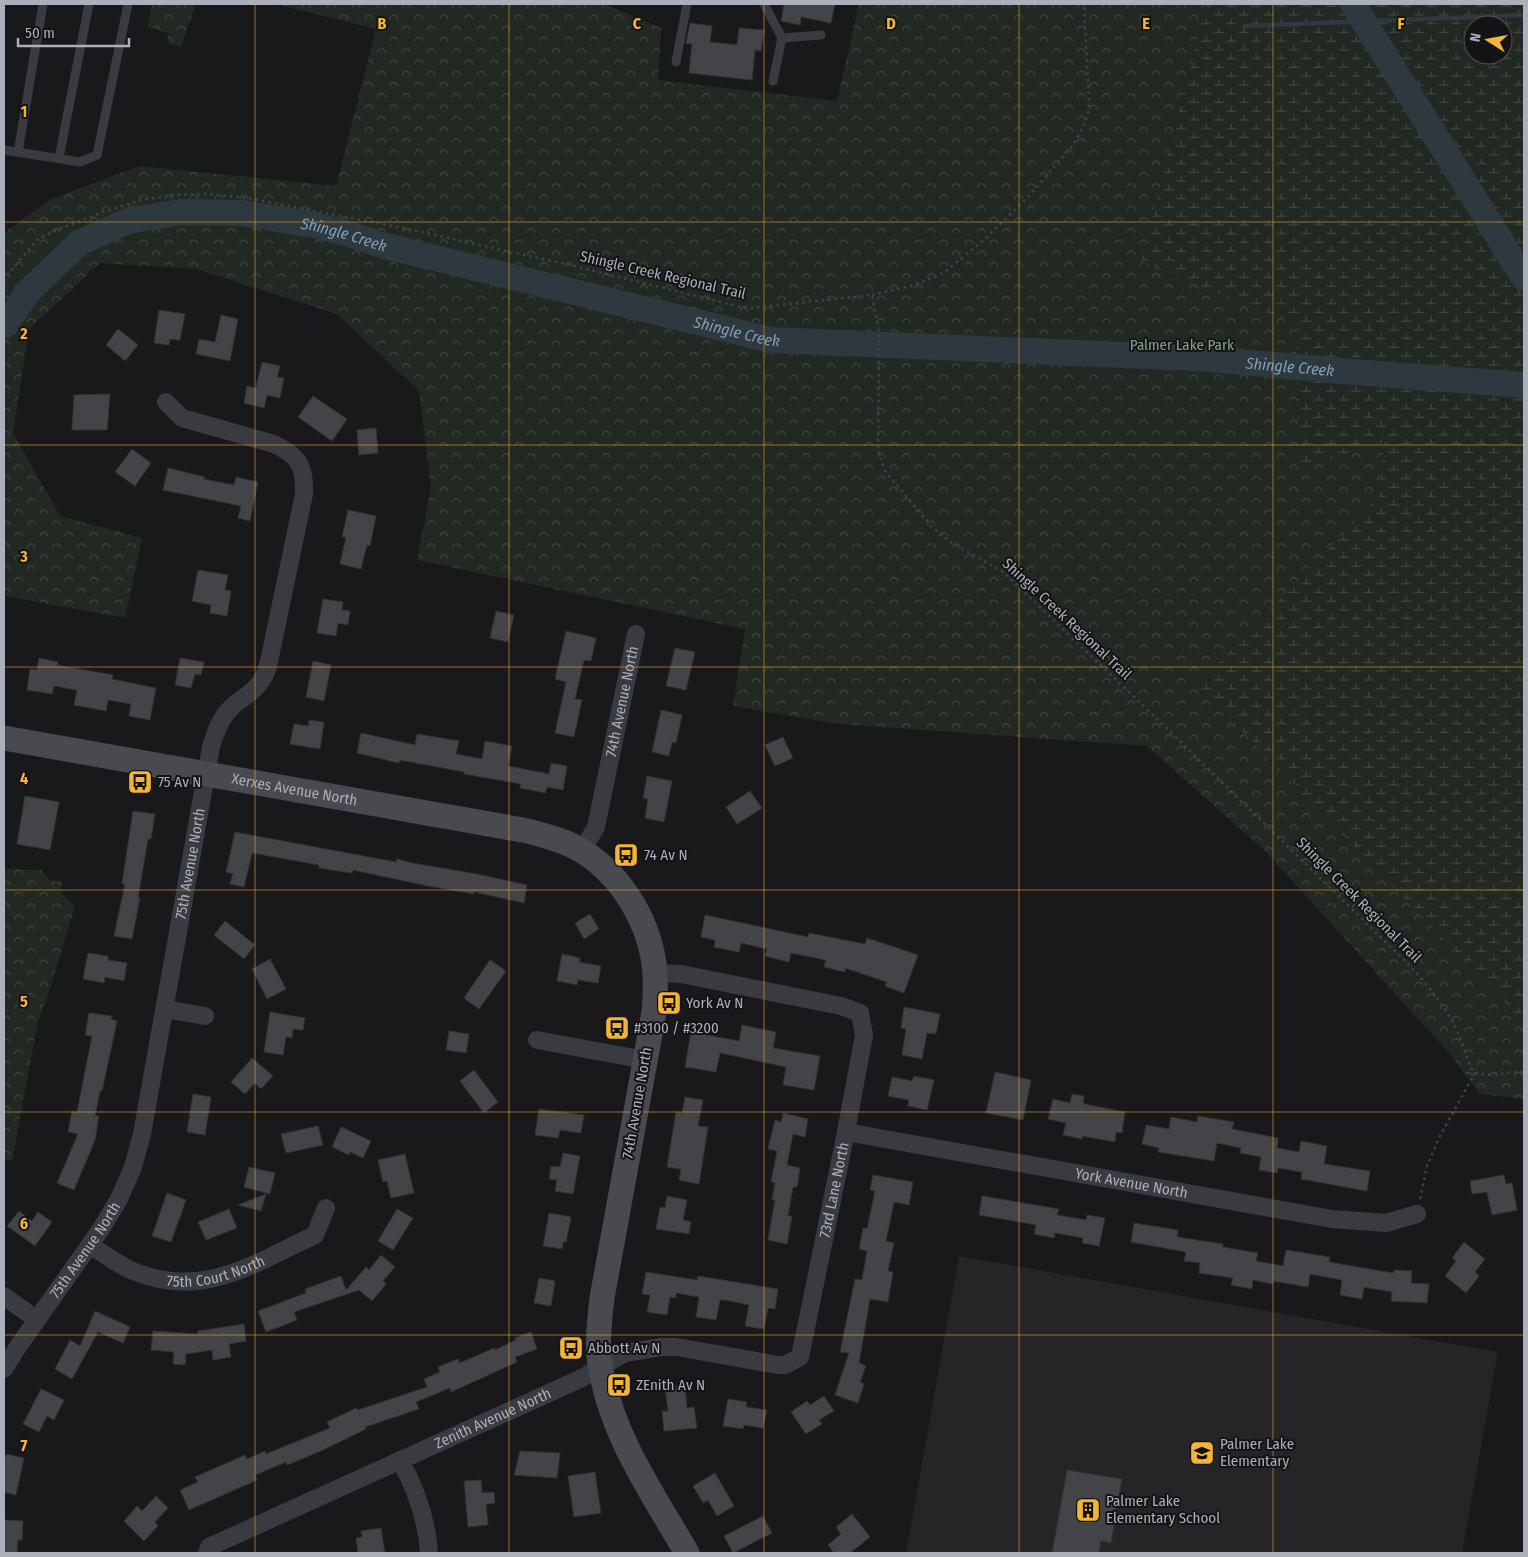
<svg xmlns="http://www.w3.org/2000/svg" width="1528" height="1557" font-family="'Fira Sans Condensed',sans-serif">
<defs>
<pattern id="forest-crowns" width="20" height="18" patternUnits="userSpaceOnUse" patternTransform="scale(1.25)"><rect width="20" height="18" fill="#212922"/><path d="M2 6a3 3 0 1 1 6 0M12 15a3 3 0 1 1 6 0" fill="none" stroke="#3f4640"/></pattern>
<pattern id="wetland-marsh" width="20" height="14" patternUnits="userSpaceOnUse" patternTransform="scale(1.25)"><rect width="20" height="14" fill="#212922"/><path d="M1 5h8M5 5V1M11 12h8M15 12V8" fill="none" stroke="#3f4640"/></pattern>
</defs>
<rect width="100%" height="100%" fill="#19191b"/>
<path fill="#252528" d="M959 1256 1498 1352 1462 1553H906Z"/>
<path fill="url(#forest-crowns)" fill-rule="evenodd" d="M154 4H193L195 7 181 47 168 43V33L148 27 151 8Z
M275 4H604L661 28 658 80 837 101 859 4H1524V1099L1480 1094 1450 1054 1265 851 1147 746 839 724 733 706 745 629 417 560 431 487 419 391 337 314 196 269 100 263 29 329 13 433 60 516 142 538 125 618 4 596V233L51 199 140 166 336 186 376 29ZM1473 25H1503V55H1473Z
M4 869 41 870 50 880 63 882 61 892 75 907 51 985 37 1026 12 1161 4 1159Z"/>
<path fill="url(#wetland-marsh)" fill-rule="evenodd" d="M1206 4H1524V1025L1506 1003 1198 685 1379 496 1384 442 1299 469 1296 324 1141 262ZM1473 25H1503V55H1473Z"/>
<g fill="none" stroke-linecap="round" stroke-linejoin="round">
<path stroke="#2e383f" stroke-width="4.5" d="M1245 26 1524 15"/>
<g stroke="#2e383f" stroke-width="26">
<path d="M1353 4 1524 278"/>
<path id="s1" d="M4 326 30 290 79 243 128 221 181 212 242 213 314 225 349 234 382 245 771 340 1196 358 1353 372 1524 385"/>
</g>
</g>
<path fill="#434448" stroke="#333337" d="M784 4H835L831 23 801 17 800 25 781 21Z
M690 23 712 26 710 42 737 45 739 28 764 30 761 51 755 50 752 80 689 73 692 44 686 43Z
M159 310 185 314 180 340 170 339 169 345 154 343Z
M221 315 238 319 230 361 196 354 199 339 215 342Z
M118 329 138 345 125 361 106 345Z
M262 362 280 366 277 377 284 378 280 398 267 395 264 408 244 403 247 386 256 388Z
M110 394 107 430H72L74 395Z
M313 396 347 419 332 441 298 417Z
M376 428 378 453 359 455 357 430Z
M132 449 151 463 135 486 115 472Z
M168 468 205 477 204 479 234 485 236 477 258 482 250 521 238 518 241 506 163 490Z
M348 510 376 516 370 546 367 545 361 569 340 564 346 537H342Z
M198 570 228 575 225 590 231 591 227 616 210 613 211 605 192 601Z
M323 599 343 602 342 610 350 611 348 625 338 623 336 636 317 633Z
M496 611 514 615 508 642 490 638Z
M566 631 596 638 591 661 584 660 575 699 582 700 574 737 555 733 566 682 555 679Z
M675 648 695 652 686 690 666 686Z
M39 658 58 662 57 665 113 675 112 679 156 688 150 720 129 716 131 704 108 700 106 711 74 705 77 690 54 686 52 694 27 690 30 669 37 670Z
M180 658 204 662 201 675 195 674 191 688 175 685Z
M313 661 331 665 324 701 306 697Z
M661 710 682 715 676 743 672 742 669 756 652 752Z
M309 720 324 722 320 749 290 744 294 724 308 726Z
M361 733 415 745 417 734 459 741 456 754 482 759 485 741 512 746 508 766 549 774 551 763 567 766 563 790 547 787 545 793 520 788 521 784 464 774V772L400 760 399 763 357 753Z
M783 737 793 758 775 766 765 745Z
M647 776 672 781 664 822 645 818 648 799 643 798Z
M750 791 762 808 737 824 726 807Z
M25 796 59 802 50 850 17 844Z
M133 811 155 814 151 839H148L138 898H140L132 939 114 936 125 884H122Z
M235 832 396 862 397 859 412 863 477 874 527 885 524 903 474 892V894L428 886 353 870 352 873 319 868V865L252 853 244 887 230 884 233 874 226 872Z
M590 914 599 929 584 939 575 923Z
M705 915 808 937 809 933 865 944 867 938 918 955 904 993 885 986 887 982 845 968V972L824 967 826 960 791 953 789 962 765 956 767 949 741 943 739 952 714 947 715 940 701 937Z
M225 921 255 945 244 959 214 935Z
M88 953 108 956V960L127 963 124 981 105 977 104 983 83 979Z
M562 954 580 958 579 962 601 966 598 983 578 980 577 985 557 981Z
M270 959 286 989 267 999 252 969Z
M490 960 506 971 479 1009 464 998Z
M904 1007 940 1014 936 1034 927 1033 922 1059 902 1055 906 1029 901 1028Z
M270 1012 305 1018 303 1030 293 1029 292 1038 286 1037 283 1055 264 1052Z
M89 1013 112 1016 111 1019 117 1021 102 1091H100L95 1116H99L95 1140 74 1190 57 1183 78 1134 68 1132 72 1111 77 1112 92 1036 85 1035Z
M742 1025 776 1032 773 1048 820 1056 814 1090 783 1085 786 1067 720 1053 716 1072 685 1067 691 1032 739 1041Z
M449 1031 469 1034 466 1053 446 1050Z
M252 1058 273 1076 261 1089 255 1083 245 1094 231 1082Z
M474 1070 498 1102 484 1113 460 1081Z
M995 1072 1031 1080 1023 1120 986 1113Z
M914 1076 934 1080 927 1110 908 1106 909 1100 888 1096 892 1077 912 1081Z
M193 1094 211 1097 205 1135 187 1132Z
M1072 1094 1084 1096 1083 1103 1089 1105 1125 1112 1122 1133 1116 1132 1115 1142 1082 1136V1139L1063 1135 1066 1123 1048 1119 1053 1099 1070 1103Z
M685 1097 703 1100 698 1126 708 1127 699 1184 679 1180 681 1169 667 1167 676 1112 682 1113Z
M539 1109 584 1115 581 1133 560 1130 558 1138 535 1135Z
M783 1113 808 1119 805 1137 793 1134 787 1165 800 1168 797 1187H793L788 1216H792L787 1244 768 1240 775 1200H772L775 1183 771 1182 777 1151 768 1149 775 1120 781 1122Z
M1198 1116 1234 1122 1232 1129 1278 1138 1277 1148 1299 1152 1301 1141 1327 1146 1324 1164 1370 1171 1367 1191 1301 1179 1302 1172 1278 1168 1277 1173 1259 1170 1261 1157 1240 1153 1241 1148 1217 1143 1214 1161 1158 1152 1159 1148 1142 1144 1146 1125 1169 1129 1171 1117 1197 1122Z
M318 1126 323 1145 286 1153 281 1134Z
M341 1127 371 1141 363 1158 350 1152 349 1155 332 1147Z
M563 1153 580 1156 573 1194 555 1191 557 1180 549 1179 551 1166 560 1167Z
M405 1154 414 1193 391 1198 387 1181 383 1182 378 1160Z
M249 1167 275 1173 270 1194 244 1187Z
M873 1175 913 1182 909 1205 894 1202 886 1241 894 1243 888 1271 893 1272 888 1302 870 1299 859 1363 866 1366 860 1382 864 1384 858 1403 835 1395 849 1353 840 1352 855 1279 862 1280 867 1251 859 1249 863 1228 867 1229 875 1191 870 1190Z
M1504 1175 1506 1184 1512 1183 1517 1210 1492 1215 1487 1192 1472 1194 1470 1181Z
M167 1193 186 1200 171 1242 152 1236Z
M266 1194 261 1211 238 1205Z
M667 1196 687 1200 683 1220 691 1222 689 1234 656 1229 660 1207 665 1208Z
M982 1196 1059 1209 1057 1215 1086 1220 1087 1215 1105 1218 1099 1246 1082 1243 1083 1238 1055 1233 1054 1238 1034 1234 1036 1225 979 1215Z
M229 1209 237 1228 206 1240 198 1222Z
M397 1209 413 1218 393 1250 378 1241Z
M19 1211 32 1221 38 1212 52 1222 35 1246 7 1226Z
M549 1213 571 1217 566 1242H563L562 1249 543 1246Z
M1134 1223 1178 1230 1177 1237 1223 1244V1247L1258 1253 1256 1261 1283 1266 1286 1250 1330 1257 1329 1262 1393 1273 1394 1270 1412 1271 1411 1283 1429 1284 1427 1303 1391 1301 1392 1292 1364 1287 1362 1299 1340 1295 1342 1280 1310 1274 1308 1287 1273 1281V1284L1253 1280 1252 1289 1231 1285 1233 1278 1199 1273 1200 1263 1184 1261 1186 1252 1131 1242Z
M1464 1242 1485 1259 1475 1272 1479 1276 1466 1293 1445 1276 1456 1261 1452 1258Z
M381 1255 395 1267 383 1281 386 1284 372 1301 359 1290 294 1312 297 1320 266 1332 258 1311 306 1293 305 1289 341 1276 346 1290 366 1267 369 1270Z
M646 1272 697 1280 698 1276 778 1289 775 1309 768 1308 764 1329 745 1326 749 1305 725 1300H720L716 1320 696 1317 699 1297 676 1293V1298L670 1297 667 1315 647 1312 650 1295 642 1294Z
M539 1278 555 1281 551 1306 534 1303Z
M95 1311 130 1327 123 1343 98 1332 72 1379 55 1369 70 1340 80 1346Z
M244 1324 246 1341 229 1344 231 1357 213 1360 212 1350 186 1354 185 1365 173 1364 174 1352 151 1350 153 1331 198 1334V1331Z
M531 1332 537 1349 515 1357 517 1362 451 1392 450 1388 416 1402 419 1409 365 1427 366 1429 323 1450 287 1465 286 1462 255 1475 257 1480 189 1510 180 1490 198 1482 195 1477 245 1455 247 1459 265 1451 266 1454 330 1428 327 1422 356 1408 358 1410 427 1387 424 1379 440 1372 438 1367 458 1359 460 1363 494 1348 495 1350 516 1340 515 1338Z
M685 1386 687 1408 694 1407 697 1428 664 1431 662 1411H668L665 1388Z
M41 1389 64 1400 54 1420 47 1416 39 1432 23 1424Z
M824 1396 834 1411 819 1420 822 1424 806 1434 791 1412 807 1401 810 1405Z
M728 1399 747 1402 746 1407 767 1410 763 1428 744 1425 743 1429 723 1426Z
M520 1451 560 1453 557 1478 514 1475Z
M6 1454 24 1458 16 1495 4 1492V1465Z
M1067 1470 1122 1479 1111 1543 1101 1541 1099 1553H1052Z
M595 1472 601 1513 574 1517 568 1476Z
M715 1473 734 1506 717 1516 708 1500 703 1503 693 1486Z
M481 1480 482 1493 494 1492 495 1503 486 1504 488 1525 468 1527 464 1481Z
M156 1496 168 1508 155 1522 158 1526 144 1541 124 1521 137 1506 142 1511Z
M852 1514 870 1537 850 1553H834L828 1545 841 1534 836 1527Z
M763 1516 772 1533 733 1553 724 1536Z
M4 1520 23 1521 22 1540H18L17 1553H4Z
M381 1528 385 1553H358L356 1538 362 1537 361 1531Z"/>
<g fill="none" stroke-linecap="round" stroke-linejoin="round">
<path stroke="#404247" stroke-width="2.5" stroke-dasharray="2.5 4" stroke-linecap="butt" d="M4 281 17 263 37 240 52 232 103 212 141 200 173 195 207 194 248 198 412 230 570 265 741 307 751 308 872 295 879 331 878 450 885 471 932 527 952 543 1002 571 1153 715 1402 958C1423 979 1442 1002 1456 1028 1462 1041 1466 1055 1471 1068L1475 1073C1491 1077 1507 1071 1524 1072
M872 295 911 286 935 277 946 271 985 239 1029 196 1073 145 1084 125 1088 115 1089 102 1084 4
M1420 1199 1427 1166 1440 1136 1475 1073"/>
<path stroke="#3a3b40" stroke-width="9" d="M764 4 782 38 773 81
M782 38 821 35
M676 62 687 4
M4 150 80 162 97 155 128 4
M18 152 43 4
M59 158 89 4"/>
<g stroke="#3a3b40" stroke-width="18">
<path id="s2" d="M582 851 596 827 636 634"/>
<path d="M165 1009 205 1016"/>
<path d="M537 1040 645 1060"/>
<path id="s3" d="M846 1132 1332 1219 1386 1223 1417 1214"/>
<path id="s4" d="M90 1245C104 1254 118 1265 133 1271 202 1300 253 1264 315 1235L326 1208"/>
<path d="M4 1296 37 1320"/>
<path id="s5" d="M4 1369 19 1345 101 1229 119 1199 133 1167 142 1134 211 747C216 730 221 716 235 704 244 697 254 692 261 681 267 673 269 662 271 652L304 494C305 466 299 456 274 444L182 418 166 402"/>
<path d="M400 1460C416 1489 427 1520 429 1553"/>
<path id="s6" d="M207 1553 209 1547 582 1378 625 1353 661 1347H677L778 1365H785L800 1357 846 1132 864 1035 860 1013 841 1006 681 974 655 973"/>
</g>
<path stroke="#484a50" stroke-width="25" id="s7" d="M4 738 528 831C546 836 566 841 582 851 623 876 652 926 655 974 656 987 655 999 654 1012L602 1298C600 1317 597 1337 599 1356 607 1429 651 1491 687 1553"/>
</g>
<path fill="none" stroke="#f4b438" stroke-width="1" stroke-opacity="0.55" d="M255 4V1553M509 4V1553M764 4V1553M1019 4V1553M1273 4V1553M4 222H1524M4 445H1524M4 667H1524M4 890H1524M4 1112H1524M4 1335H1524"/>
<defs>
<symbol id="bus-square" viewBox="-11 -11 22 22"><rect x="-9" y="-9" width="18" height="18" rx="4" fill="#f4b438" stroke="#141416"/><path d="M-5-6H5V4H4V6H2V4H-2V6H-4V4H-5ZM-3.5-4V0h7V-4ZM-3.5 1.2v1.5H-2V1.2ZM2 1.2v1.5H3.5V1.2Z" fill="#111"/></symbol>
<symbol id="school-square" viewBox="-11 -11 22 22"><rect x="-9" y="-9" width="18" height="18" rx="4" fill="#f4b438" stroke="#141416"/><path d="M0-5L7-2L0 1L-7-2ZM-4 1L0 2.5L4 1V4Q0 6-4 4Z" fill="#111"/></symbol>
<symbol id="building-square" viewBox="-11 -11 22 22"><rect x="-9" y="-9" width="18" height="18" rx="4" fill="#f4b438" stroke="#141416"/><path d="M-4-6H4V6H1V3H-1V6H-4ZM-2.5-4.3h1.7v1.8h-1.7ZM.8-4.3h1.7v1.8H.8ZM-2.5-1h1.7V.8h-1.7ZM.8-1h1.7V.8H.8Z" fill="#111"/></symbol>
</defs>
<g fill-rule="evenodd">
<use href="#bus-square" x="126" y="768" width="28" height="28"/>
<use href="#bus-square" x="612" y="841" width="28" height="28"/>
<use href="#bus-square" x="655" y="989" width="28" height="28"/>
<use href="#bus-square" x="603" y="1014" width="28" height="28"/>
<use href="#bus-square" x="557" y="1334" width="28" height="28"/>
<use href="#bus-square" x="605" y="1371" width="28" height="28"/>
<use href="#school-square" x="1188" y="1439" width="28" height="28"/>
<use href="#building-square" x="1074" y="1496" width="28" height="28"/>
</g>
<g text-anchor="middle" stroke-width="4" stroke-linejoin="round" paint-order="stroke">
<g font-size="15" fill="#abb0bb" stroke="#141416">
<text transform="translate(663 275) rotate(13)" y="5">Shingle Creek Regional Trail</text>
<text transform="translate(1067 619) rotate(43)" y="5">Shingle Creek Regional Trail</text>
<text dy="5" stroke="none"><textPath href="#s2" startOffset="156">74th Avenue North</textPath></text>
<text dy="5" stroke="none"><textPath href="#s7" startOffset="295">Xerxes Avenue North</textPath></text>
<text dy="5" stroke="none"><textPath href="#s5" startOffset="549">75th Avenue North</textPath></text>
<text transform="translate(1359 900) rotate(45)" y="5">Shingle Creek Regional Trail</text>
<text transform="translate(637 1103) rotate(-80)" y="5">74th Avenue North</text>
<text dy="5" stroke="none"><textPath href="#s3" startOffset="290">York Avenue North</textPath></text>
<text dy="5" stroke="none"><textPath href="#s6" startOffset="815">73rd Lane North</textPath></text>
<text dy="5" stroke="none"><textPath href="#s5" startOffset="144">75th Avenue North</textPath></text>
<text dy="5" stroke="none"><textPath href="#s4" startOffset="136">75th Court North</textPath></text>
<text dy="5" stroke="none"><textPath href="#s6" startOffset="318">Zenith Avenue North</textPath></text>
</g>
<g font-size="15" fill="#82a684" stroke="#141416">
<text x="1182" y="350">Palmer Lake Park</text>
</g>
<g font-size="15" fill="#abb0bb" stroke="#141416" text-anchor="start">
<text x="158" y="787">75 Av N</text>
<text x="644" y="860">74 Av N</text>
<text x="686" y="1008">York Av N</text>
<text x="634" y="1033">#3100 / #3200</text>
<text x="588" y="1353">Abbott Av N</text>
<text x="636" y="1390">ZEnith Av N</text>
<text x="1220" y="1449">Palmer Lake<tspan x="1220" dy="17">Elementary</tspan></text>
<text x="1106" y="1506">Palmer Lake<tspan x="1106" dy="17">Elementary School</tspan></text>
</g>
<g font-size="16" font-style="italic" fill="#829eb5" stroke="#141416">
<text dy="6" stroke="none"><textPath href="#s1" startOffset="385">Shingle Creek</textPath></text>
<text dy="6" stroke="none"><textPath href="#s1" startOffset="790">Shingle Creek</textPath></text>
<text dy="6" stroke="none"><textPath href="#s1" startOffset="1345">Shingle Creek</textPath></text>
</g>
</g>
<g font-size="16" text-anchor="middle" font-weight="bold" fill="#f4b438" stroke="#141416" stroke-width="4" stroke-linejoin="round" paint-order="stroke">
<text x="382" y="29">B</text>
<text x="637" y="29">C</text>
<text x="891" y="29">D</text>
<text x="1146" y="29">E</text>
<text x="1401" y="29">F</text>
<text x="24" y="117">1</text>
<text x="24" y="339">2</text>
<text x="24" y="562">3</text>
<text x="24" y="784">4</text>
<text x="24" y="1007">5</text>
<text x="24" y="1229">6</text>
<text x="24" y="1451">7</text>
</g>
<rect width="1528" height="1557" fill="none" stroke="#abb0bb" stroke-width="10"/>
<g transform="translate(1488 40) rotate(281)"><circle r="24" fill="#141416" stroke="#505258"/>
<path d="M0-4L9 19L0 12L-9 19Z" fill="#f4b438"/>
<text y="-8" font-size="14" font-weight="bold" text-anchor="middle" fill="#abb0bb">N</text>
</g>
<path d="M18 38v8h111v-8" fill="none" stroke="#abb0bb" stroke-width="2.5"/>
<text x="25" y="38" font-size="15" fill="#abb0bb" stroke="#141416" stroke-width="4" paint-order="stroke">50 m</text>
</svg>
